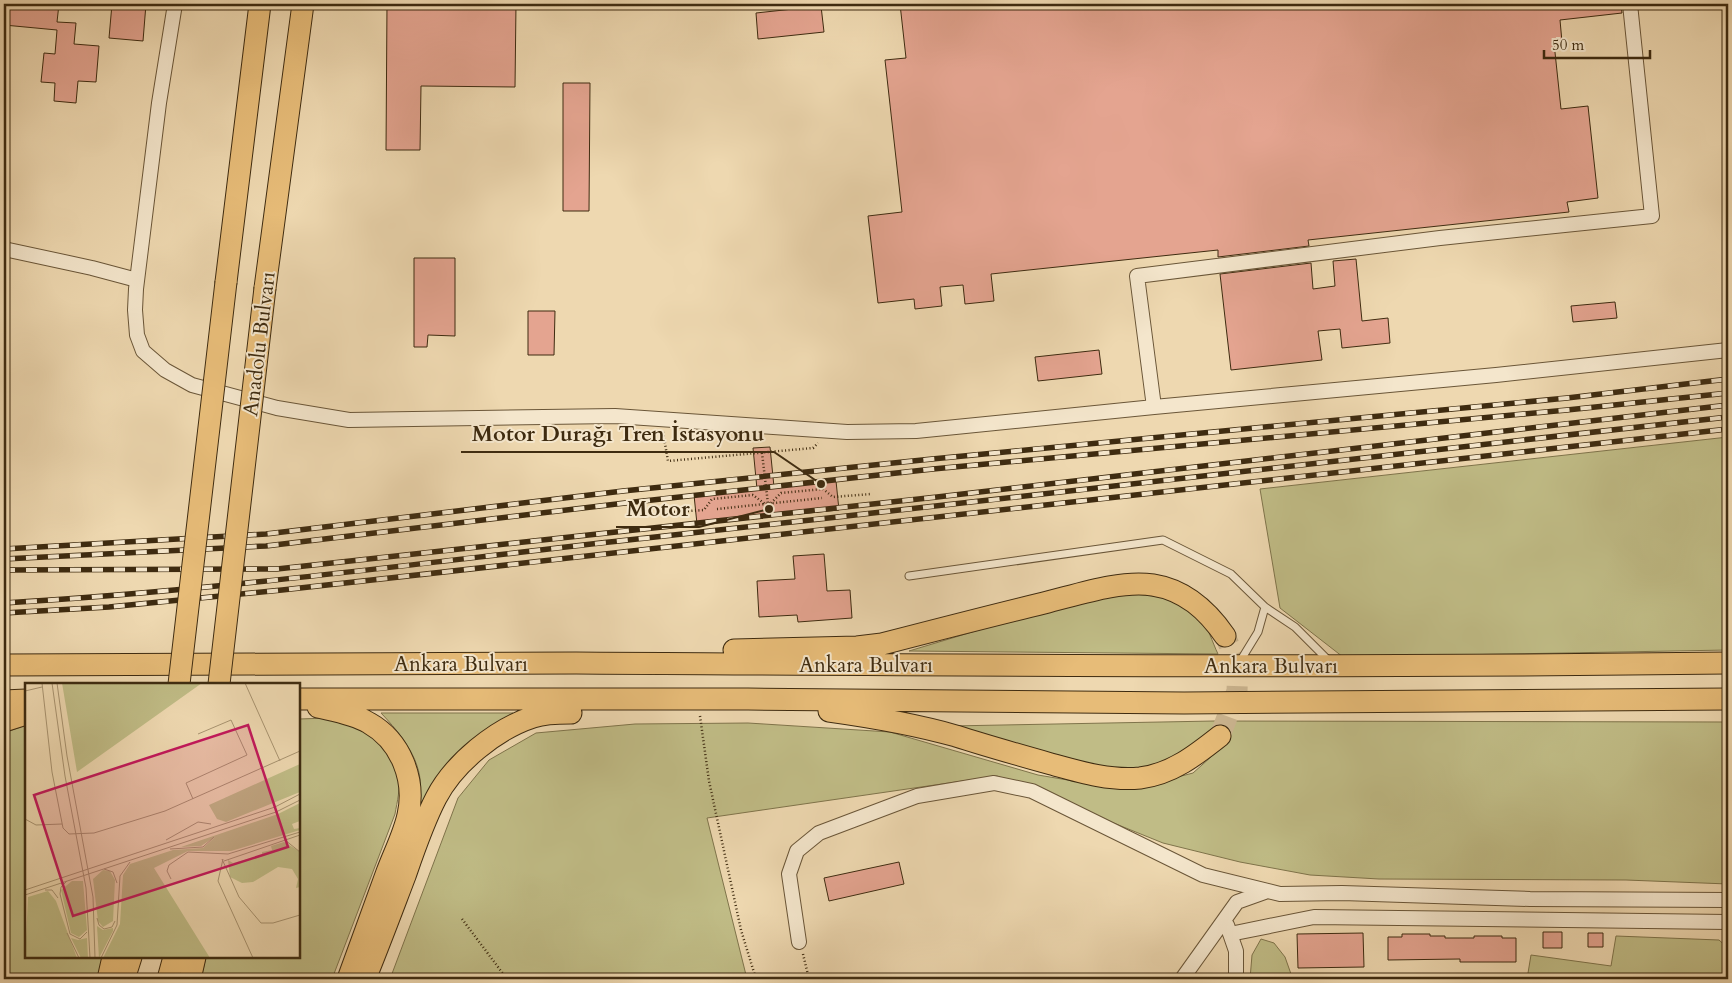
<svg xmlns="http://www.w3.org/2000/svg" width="1732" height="983" font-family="Cardo,serif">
<rect width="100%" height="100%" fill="#eed8b0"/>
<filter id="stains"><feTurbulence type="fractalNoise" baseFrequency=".004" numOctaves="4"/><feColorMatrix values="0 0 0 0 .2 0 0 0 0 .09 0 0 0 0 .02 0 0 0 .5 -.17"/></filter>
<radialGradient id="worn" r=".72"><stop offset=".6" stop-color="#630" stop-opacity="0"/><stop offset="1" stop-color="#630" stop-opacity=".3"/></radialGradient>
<path fill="#c0bc86" stroke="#7f744b" d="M1728 437V650L1343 657 1280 608 1260 489Z
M1121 593C1145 595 1181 596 1199 615 1207 624 1213 644 1218 654L909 651 1032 614Z
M381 713H513L474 738 413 824C416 814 419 803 420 793 424 762 401 734 381 713Z
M328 718C338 721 349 723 358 728 375 736 394 756 398 775 401 788 397 802 395 814L332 979H201L206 957H299V719Z
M1214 721 1728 722V884L1626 880 1379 879 1310 875 1240 862 1163 843 997 776 707 818 747 979H390L458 798 489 760 536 733 635 724 748 723 890 732 1038 775 1115 788 1155 783 1193 773 1230 740 1211 733 1169 760 1135 770 1102 767 950 726Z
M26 725V957H106L101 979H4V733Z
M1616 936 1719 940 1728 948V979H1527L1531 955 1611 966Z
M1261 939 1274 943 1285 957 1291 974 1456 979H1250L1252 955Z"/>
<path fill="#e4a490" stroke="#3e2b10" d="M4 4H59L57 22 76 23 74 44 99 46 96 82 78 81 76 103 54 101 55 83 41 82 44 53 55 54 57 30 4 25Z
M112 4H146L143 41 109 38Z
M387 4H516L515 87 421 86 420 150H386Z
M900 4H1621L1622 13 1560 20 1562 42 1554 43 1561 109 1588 106 1598 198 1567 202 1569 212 1308 240 1309 246 1218 257V250L991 274 994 301 965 304 963 285 940 287 942 306 915 309 914 299 878 303 868 216 902 212 885 60 906 58Z
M821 6 824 32 758 39 756 13Z
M563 83H590L589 211H563Z
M414 258H455V336L428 335 427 347H414Z
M1356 259 1362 321 1388 318 1390 343 1342 348 1340 329 1318 331 1322 360 1231 370 1220 274 1311 263 1313 289 1335 286 1333 261Z
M1615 302 1617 318 1573 322 1571 306Z
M528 311H555L554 355H528Z
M1099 350 1102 374 1038 381 1035 357Z
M770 447 774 487 836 481 839 510 697 524 694 495 757 489 753 448Z
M824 554 827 591 850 590 852 618 798 622 797 615 759 617 757 581 795 579 793 556Z
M899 862 904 884 829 901 824 878Z
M1543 932H1562V948H1543Z
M1363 933 1364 967 1298 968 1297 934Z
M1588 933H1603V947H1588Z
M1402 934H1430V936H1445V938H1474V936H1502V938H1516V962H1460V959L1388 960V937H1402Z"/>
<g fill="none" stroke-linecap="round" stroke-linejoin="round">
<path stroke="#cbb590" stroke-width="21" stroke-dasharray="21 11" stroke-linecap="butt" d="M1220 736 1237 691 1238 665 1225 636"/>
<defs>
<path id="service" d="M909 576 1163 540 1231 574 1265 607 1295 627 1329 661
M1239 663 1258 632 1265 607"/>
<path id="minor" d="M175 4 159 103 136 289 135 310 137 335 143 351 165 370 192 385 277 408 349 420 615 416 847 432 916 431 1154 407 1496 375 1728 350
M4 249 92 268 137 280
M1154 407 1137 276 1440 238 1652 216 1630 4
M1227 925 1236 951V979
M1230 934 1314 917 1728 922
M799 942 789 874 797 851 819 833 917 796 994 783 1032 791 1203 875 1280 894 1342 893 1530 899 1728 900
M1182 979 1237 902 1265 892"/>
<path id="primary" d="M226 282 260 4
M265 288 303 4
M734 650 857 647 882 644C936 630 990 616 1044 603 1077 595 1119 580 1153 585 1185 590 1207 610 1225 636
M4 665C194 665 385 663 576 663 960 665 1344 668 1728 663
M299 699H748L1184 703 1728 699
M4 701 26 700
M318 707C335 711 354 714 369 723 401 741 416 780 408 815 404 834 394 853 387 872 374 908 361 943 348 979
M829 711C872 717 914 724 956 736 987 746 1019 755 1051 764 1080 772 1110 781 1140 778 1172 774 1196 755 1220 736
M4 721 26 714
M108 979 113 957
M124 979 131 957
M168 979 174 957
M190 979 195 957
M365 979C379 945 392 910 405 876 414 850 423 823 436 798 454 763 496 729 533 717 545 713 559 713 571 713"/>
</defs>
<use href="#service" stroke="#6a5638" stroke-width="9"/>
<use href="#minor" stroke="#6a5638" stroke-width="16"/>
<use href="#primary" stroke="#3e2b10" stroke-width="23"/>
<path stroke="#3e2b10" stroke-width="2.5" stroke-dasharray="1 2.5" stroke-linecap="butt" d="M663 432 668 461 813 448 818 443
M771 503 781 493 823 489 833 497 871 494
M717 509 822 498
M660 513 704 510 712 499 753 495 765 504
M700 716 709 781 741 930 756 979
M462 919 507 979
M803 954 809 979"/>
<use href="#service" stroke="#f4e6cc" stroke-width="7"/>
<use href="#minor" stroke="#f4e6cc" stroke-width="14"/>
<use href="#primary" stroke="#e7bc78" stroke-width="21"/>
<defs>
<path id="rail" d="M4 549 266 534 623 491 932 459 1567 398 1728 379
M4 559 266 546 625 503 933 469 1567 410 1728 393
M4 570 277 569 937 497 1728 405
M4 603C213 591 420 563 628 540 995 500 1362 458 1728 417
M4 613 109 607 282 590 1728 429"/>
</defs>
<use href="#rail" stroke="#3e2b10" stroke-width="5.5"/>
<use href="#rail" stroke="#f4e6cc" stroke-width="4" stroke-dasharray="11" stroke-linecap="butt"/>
<defs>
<path id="primary-bridge" d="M179 684 226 282
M219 684 265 288"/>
</defs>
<use href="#primary-bridge" stroke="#3e2b10" stroke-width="23" stroke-linecap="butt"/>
<path stroke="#3e2b10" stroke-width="2.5" stroke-dasharray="1 2.5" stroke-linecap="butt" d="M762 453 768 504"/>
<use href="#primary-bridge" stroke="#e7bc78" stroke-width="21"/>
</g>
<g text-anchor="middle" stroke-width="4" stroke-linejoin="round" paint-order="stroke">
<g font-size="21" fill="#3e2b10" stroke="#f4e6cc">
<text transform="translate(259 344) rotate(-83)" y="7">Anadolu Bulvarı</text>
<text x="461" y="671">Ankara Bulvarı</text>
<text x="866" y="672">Ankara Bulvarı</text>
<text x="1271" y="673">Ankara Bulvarı</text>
</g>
</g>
<g transform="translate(25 683)">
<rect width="275" height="275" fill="#eed8b0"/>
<path d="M37 0H177L52 89ZM275 81V109L201 139 192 136 184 122ZM275 120V138L267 141 269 146 275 145V147L206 168H163L129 185 185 275H78L95 241 98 192 105 181 148 167 178 165 190 154 176 163 156 164 253 131ZM259 159 274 168 275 204 271 205 273 196 267 186 253 184 228 199 217 200 205 194 203 177 208 180 237 172V169L247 167 246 163ZM78 187 85 188 90 197 88 238 78 244 73 238 68 196ZM47 198H58L62 247 54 254 46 250 36 207ZM23 208 31 218 52 275H0L3 214ZM72 243 78 247 88 245V248L74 275ZM46 255 53 257 62 255 63 275H56Z" fill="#c0bc86"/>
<path fill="none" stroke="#a89370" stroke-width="1" d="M17 0 27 89 38 145 44 151 69 150 140 128 275 68M27 0 40 93 61 205 65 275M32 0 42 73 68 214 70 275M220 0 255 78M0 8 17 4M168 116 161 100 222 72 206 37 173 51M0 136 11 142 37 141M141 157 173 139 186 141M260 157 275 169M145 166 178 164 189 154M197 176 214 214 236 240H248L275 232M198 176 193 198 228 275M199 178 275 152M79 186 88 189 92 200M146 196 142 188 144 182 163 169 203 171 275 149M42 198 36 204 35 211 45 251 55 256 62 249M0 207 250 124 275 111M20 207H27L33 215M0 212 251 129 275 117M72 235 74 242 79 246 87 244 90 238M42 250 54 275M76 275 92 242 95 193 105 179"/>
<path fill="#c2185b" fill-opacity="0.15" stroke="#c2185b" stroke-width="2.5" d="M223 42 263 164 48 233 9 112Z"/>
<rect width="275" height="275" fill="none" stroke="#3e2b10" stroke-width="2.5"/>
</g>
<path fill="none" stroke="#3e2b10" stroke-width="2" d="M821 484L774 452H461M769 509L699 527H616"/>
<g fill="#3e2b10" stroke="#f4e6cc" stroke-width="2">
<circle cx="821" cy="484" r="5"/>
<circle cx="769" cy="509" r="5"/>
</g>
<g font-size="22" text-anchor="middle" font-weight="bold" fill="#3e2b10" stroke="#f4e6cc" stroke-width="4" stroke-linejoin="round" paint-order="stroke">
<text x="618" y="441">Motor Durağı Tren İstasyonu</text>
<text x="658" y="516">Motor</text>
</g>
<rect width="1732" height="983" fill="none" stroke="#eed8b0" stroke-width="20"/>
<rect x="5" y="5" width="1722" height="973" fill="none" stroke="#3e2b10" stroke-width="2.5"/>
<rect x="10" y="10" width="1712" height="963" fill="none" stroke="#3e2b10"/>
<path d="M1544 50v8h106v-8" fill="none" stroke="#3e2b10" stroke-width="2.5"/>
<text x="1552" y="50" font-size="15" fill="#3e2b10" stroke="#f4e6cc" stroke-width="4" paint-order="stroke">50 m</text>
<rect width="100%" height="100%" filter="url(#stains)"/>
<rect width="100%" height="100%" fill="url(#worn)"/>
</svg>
